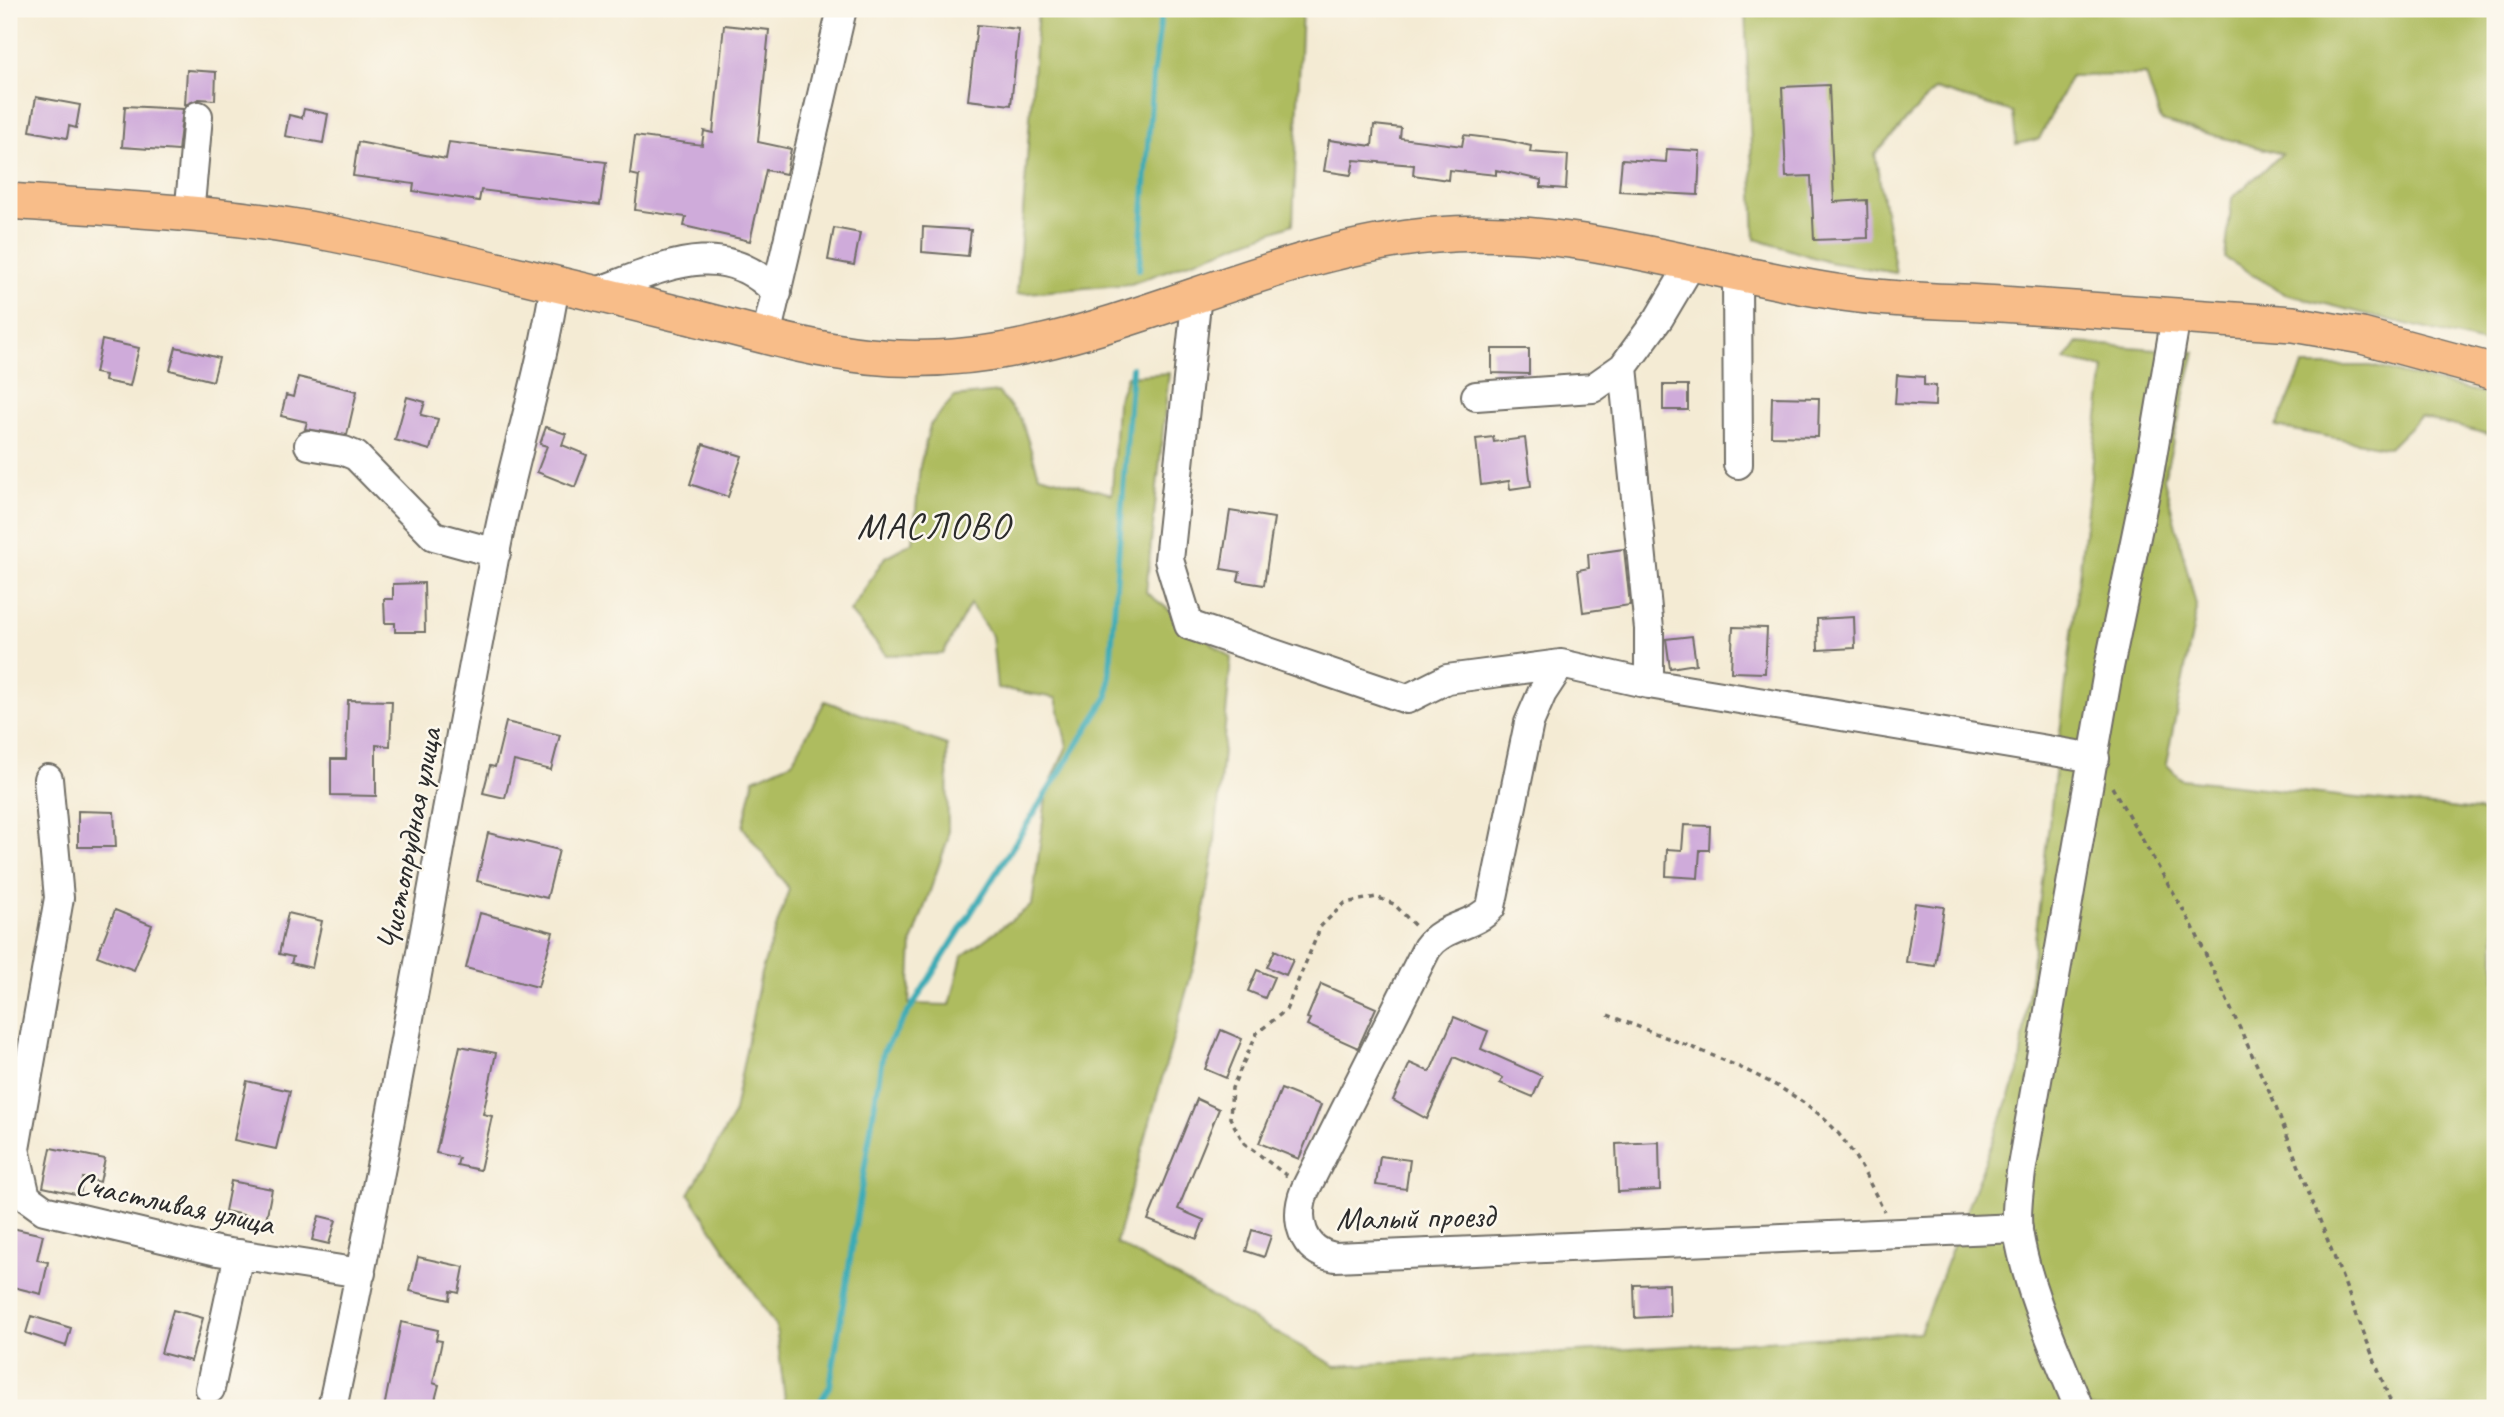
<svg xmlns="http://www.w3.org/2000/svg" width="2504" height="1417" font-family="Caveat,sans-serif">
<rect width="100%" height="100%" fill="#fbf7ec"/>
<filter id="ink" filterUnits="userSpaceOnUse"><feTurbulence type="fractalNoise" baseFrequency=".0143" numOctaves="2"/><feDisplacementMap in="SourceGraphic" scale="14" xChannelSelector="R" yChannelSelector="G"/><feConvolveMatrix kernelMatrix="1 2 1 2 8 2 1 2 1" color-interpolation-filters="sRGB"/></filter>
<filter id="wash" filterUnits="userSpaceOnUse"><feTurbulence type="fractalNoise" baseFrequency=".00686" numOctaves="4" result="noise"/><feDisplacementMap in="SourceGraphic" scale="28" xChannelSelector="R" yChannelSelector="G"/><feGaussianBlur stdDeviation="1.57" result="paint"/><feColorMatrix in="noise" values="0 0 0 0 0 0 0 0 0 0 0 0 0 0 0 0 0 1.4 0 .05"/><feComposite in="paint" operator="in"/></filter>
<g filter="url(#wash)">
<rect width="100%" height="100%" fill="#f4ebd4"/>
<path fill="#aebc5e" stroke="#6c7444" stroke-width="2" d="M1038 9H1302L1293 224 1131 284 1017 294Z
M1745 9H2495V346L2285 294 2225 258 2232 198 2282 154 2161 121 2146 75 2071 76 2039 139 2016 144 2013 112 1935 89 1875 154 1896 273 1828 262 1755 239Z
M2077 343 2195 352 2164 479 2197 609 2166 764 2181 779 2495 813V1408H786L776 1327 689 1194 733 1116 761 973 789 889 743 827 754 779 792 762 825 701 947 745 948 839 912 943 909 1004 950 1005 962 956 1032 905 1047 791 1067 746 1056 698 997 688 992 636 970 604 943 654 886 655 850 612 885 557 913 542 920 466 930 425 954 397 998 392 1021 419 1039 475 1112 494 1117 403 1127 376 1169 373 1146 592 1231 658 1214 852 1196 957 1116 1243 1336 1366 1920 1332 2019 1072 2104 368 2065 360Z
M2303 366H2371L2495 396V436L2420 417 2389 448 2276 427Z"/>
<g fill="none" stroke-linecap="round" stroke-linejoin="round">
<path stroke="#3aabb5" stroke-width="6" d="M1139 269 1153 76 1162 9
M816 1408 830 1386 883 1052 1108 696 1132 368"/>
</g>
<g id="blocks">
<path fill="#cfabda" d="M724 25 769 30 758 142 791 149 786 174 766 170 750 241 684 226 686 217 635 210 639 176 630 174 635 136 702 145 704 131 713 133Z
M977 25 1019 29 1011 105 968 100Z
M187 70 216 72 215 100 199 99 185 105Z
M1829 85 1834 202 1867 200 1868 238 1814 240 1811 176 1786 177 1782 87Z
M36 97 80 105 76 128 69 126 67 138 30 131Z
M125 106 183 109 178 151 122 147Z
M304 109 328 114 323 143 285 136 289 115 302 118Z
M1374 125 1401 128 1400 138 1462 146 1464 135 1505 140 1531 146 1530 152 1568 155 1566 189 1541 187V180L1496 170V175L1449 170 1448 180 1413 175 1414 165 1354 160 1351 175 1324 171 1329 140 1372 146Z
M358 142 446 159 449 142 606 162 600 205 481 190 479 201 413 191 414 184 353 176Z
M1667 149 1700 151 1698 195 1619 191 1622 159 1666 162Z
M923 227 971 230 968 256 922 252Z
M834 228 860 233 854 265 828 260Z
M102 340 139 348 130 386 104 381 105 375 95 373Z
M176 347 219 358 213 381 170 370Z
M1492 349H1529V374L1492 373Z
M1897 375 1924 377V385L1936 386 1935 406 1895 404Z
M298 377 357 391 347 435 305 429 307 422 281 416 286 395 293 397Z
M1663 385H1688V410H1663Z
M407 397 425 402 421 415 438 419 430 450 395 440Z
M1772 397 1819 398 1818 437 1771 436Z
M546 427 566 434 562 445 587 455 575 487 537 472 547 446 540 444Z
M1493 437 1494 442 1525 438 1531 486 1510 489 1509 481 1481 485 1476 439Z
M703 444 742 456 728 497 690 484Z
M1230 511 1274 518 1264 585 1238 581 1240 572 1221 569Z
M1624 549 1630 605 1583 612 1578 570 1589 568 1588 554Z
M424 583 425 632H395V623H385L384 599H393V584Z
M1854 617 1855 648 1818 650 1817 619Z
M1733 627 1767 628 1765 673 1731 672Z
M1692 636 1696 664 1670 668 1666 639Z
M348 700 392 701 390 746 376 745V796L331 795V759H346Z
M506 722 560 735 551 770 514 761 505 798 483 793 490 766 495 767Z
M78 811 114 812 116 847H78Z
M1684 825 1710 826 1709 850H1700L1698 878 1666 876 1667 849 1682 850Z
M488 833 559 850 547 898 477 881Z
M1915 903 1944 907 1935 966 1906 962Z
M115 910 152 925 134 970 97 956Z
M288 913 322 921 312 968 291 963 293 957 279 954Z
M480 913 553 932 538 987 466 968Z
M1275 950 1293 960 1286 975 1267 967Z
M1257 970 1274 977 1265 998 1248 991Z
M1321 984 1376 1008 1358 1048 1307 1025 1310 1019 1307 1018Z
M1454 1017 1488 1031 1481 1049 1542 1076 1533 1097 1500 1083 1503 1078 1454 1057 1427 1119 1393 1100 1410 1063 1430 1072Z
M1221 1030 1242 1039 1226 1078 1205 1069Z
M460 1046 496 1053 483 1114 492 1116 480 1170 457 1165 459 1158 436 1153Z
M247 1081 290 1091 276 1149 234 1140Z
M1281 1089 1321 1105 1299 1159 1259 1143Z
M1197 1099 1219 1109 1178 1209 1204 1220 1197 1239 1148 1220Z
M1659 1142 1660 1190 1618 1192 1616 1144Z
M51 1148 105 1159 100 1182 83 1178 80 1195 43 1187Z
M1380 1156 1410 1160 1406 1189 1376 1185Z
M231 1181 272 1189 266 1220 225 1211Z
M319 1216 336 1220 329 1244 312 1240Z
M12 1228 43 1235 37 1260 48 1262 41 1294 9 1286Z
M1252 1230 1271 1236 1264 1257 1246 1251Z
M418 1257 464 1267 459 1293 451 1291 450 1300 410 1291Z
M1669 1284 1670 1316 1635 1318 1634 1285Z
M173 1310 203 1318 191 1361 161 1353Z
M31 1316 71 1328 66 1346 26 1333Z
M401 1322 438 1330 436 1340 442 1341 433 1383 439 1385 433 1408H384Z"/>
</g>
</g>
<g filter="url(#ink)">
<use href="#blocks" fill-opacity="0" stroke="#716e66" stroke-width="2"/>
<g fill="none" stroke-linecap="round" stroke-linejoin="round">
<defs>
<path id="minor" d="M189 216 198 116
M1737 274 1738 464
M594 293C659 270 721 233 777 293
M1197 294 1169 560 1189 625 1407 699 1447 679 1561 664 1649 684 2095 758
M766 336 842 9
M1476 396 1593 388 1623 367
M309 445 344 451 356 456 434 536 496 553
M1561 664 1542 693 1529 723 1491 907C1475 927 1443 925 1427 948L1305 1190C1294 1218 1301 1252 1335 1257L2018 1228
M1649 684V629L1623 367 1659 318 1691 264
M48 779 59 898 15 1149 26 1197 44 1210 217 1251 361 1273
M210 1389 239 1254
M332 1408C394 1121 441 831 497 543 514 456 542 372 555 284
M2079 1408C2056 1351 2028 1292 2018 1231 2015 1212 2019 1191 2021 1172L2108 672 2149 474 2176 316"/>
<path id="major" d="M9 201C116 209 228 212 334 234 448 257 562 285 675 313 738 328 803 349 869 356 1066 378 1242 251 1436 235 1576 223 1712 275 1850 294 1900 301 1951 301 2001 304 2099 311 2196 317 2293 324L2362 336 2495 372"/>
</defs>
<use href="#minor" stroke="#716e66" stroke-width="32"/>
<use href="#major" stroke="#716e66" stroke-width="38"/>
<path stroke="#716e66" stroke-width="3.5" stroke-dasharray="5 5" stroke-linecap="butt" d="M2112 787 2193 927 2273 1100 2393 1408
M1608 1015C1676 1043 1789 1076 1837 1132 1857 1155 1870 1184 1884 1211
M1287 1176 1244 1143 1230 1118 1232 1088 1257 1033 1286 1010 1321 926 1345 903 1376 897 1394 904 1416 927"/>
<use href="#minor" stroke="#fff" stroke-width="28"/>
<use href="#major" stroke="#f8bd89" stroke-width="35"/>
</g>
</g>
<g text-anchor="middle" stroke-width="5" stroke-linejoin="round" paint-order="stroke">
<g font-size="33" fill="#2b2b2b" stroke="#fbf7ec">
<text transform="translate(408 839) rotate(-79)" y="12">Чистопрудная улица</text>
<text transform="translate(175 1202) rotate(12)" y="12">Счастливая улица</text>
<text transform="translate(1415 1216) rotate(-1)" y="12">Малый проезд</text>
</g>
<g font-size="37" letter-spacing="2" fill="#2b2b2b" stroke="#fbf7ec">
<text x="934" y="538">МАСЛОВО</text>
</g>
</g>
<rect width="2504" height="1417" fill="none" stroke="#fbf7ec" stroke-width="35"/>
</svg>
